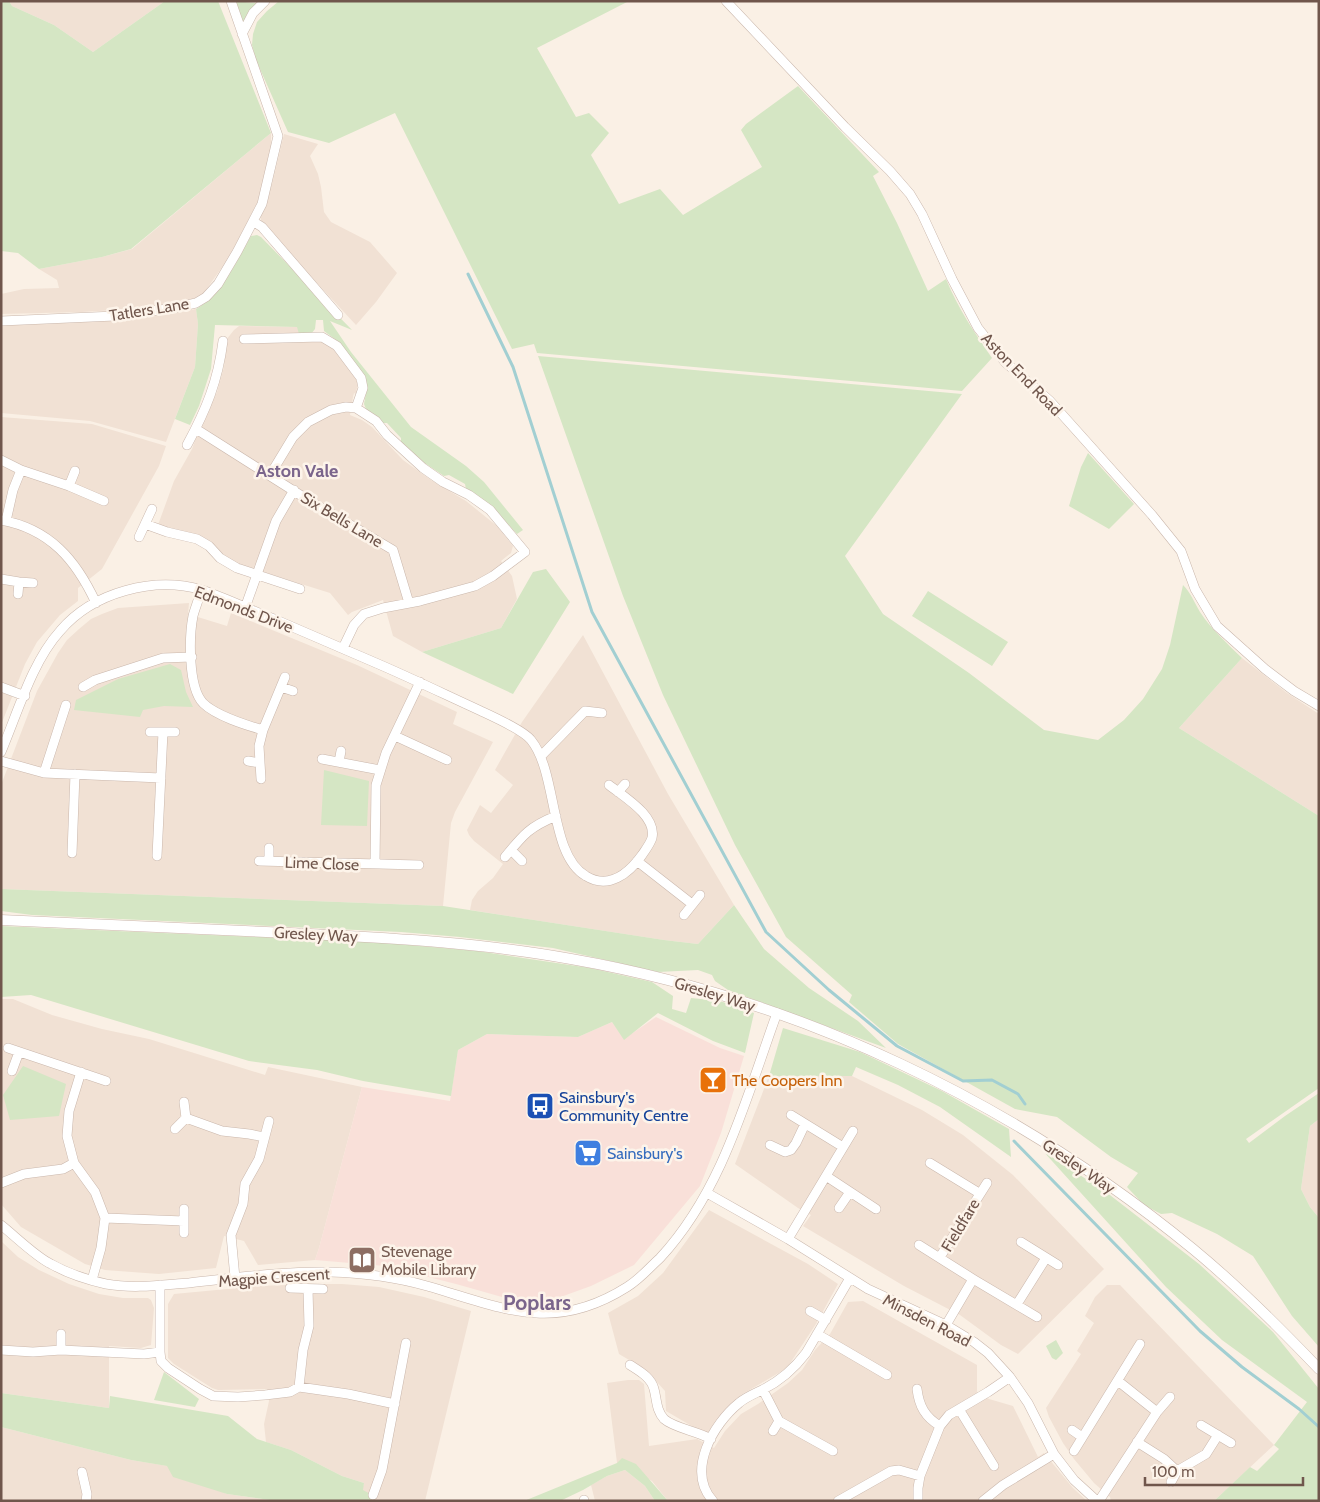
<svg xmlns="http://www.w3.org/2000/svg" width="1320" height="1502" font-family="Cabin,sans-serif">
<rect width="100%" height="100%" fill="#faf0e5"/>
<path fill="#f1e1d4" d="M9 1H165L93 52 54 25 12 6Z
M271 133V153L267 174 257 203 228 259 203 294 193 299 144 308 82 312 1 314V294L24 289 59 288 57 280 39 269 102 257 132 249Z
M284 134 318 144 310 156 318 174 321 187 324 212 331 222 370 242 397 273 376 302 356 325 261 223V215L272 184Z
M196 309 198 324 195 367 166 442 90 421 1 413V324L73 322 156 316Z
M239 326 298 327 333 348 345 364 354 373 358 381 356 394 354 393 353 397 350 415 362 420 372 427 403 460 431 480 466 501 497 526 513 546 511 553 501 561 512 576 517 599 501 628 422 652 393 636 383 600 352 612 348 615 330 593 240 565 228 558 202 537 158 525 174 481 192 449 202 421 217 392 224 367 226 340 234 330Z
M1 417 92 424 166 446 159 466 102 569 78 588V601L60 615 37 642 25 664 1 725Z
M189 603 188 614 227 626 231 613 357 665 457 712 453 724 493 742 455 812 451 823 443 906 1 889V785L37 691 58 653 67 640 79 629 91 619 102 614 118 608Z
M583 635 668 794 734 905 698 944 664 940 470 910 472 900 478 891 493 878 503 864 474 841 469 835 467 830 480 805 491 813 513 785 495 770 522 722Z
M1242 658 1287 693 1319 714V816L1179 728Z
M1 999H13L52 1015 102 1029 149 1039 265 1075 268 1067 362 1087 319 1248 315 1260 258 1265 244 1241 224 1236 216 1268 159 1274 105 1270 85 1264 21 1227 1 1204Z
M769 1076H852L922 1110 963 1135 1013 1175 1104 1269 1018 1354 1001 1345 960 1315 904 1286 803 1226 811 1215 798 1208 735 1164Z
M1319 1119V1218L1310 1207 1301 1189 1310 1126Z
M709 1210 808 1264 838 1284 816 1324 787 1368 741 1395 707 1435 666 1411 665 1391 646 1370 619 1354 608 1313 638 1296 663 1273Z
M1 1241 18 1257 39 1270 69 1284 99 1294 123 1298H148L151 1300 154 1308 151 1345 141 1348 109 1346V1408L1 1393Z
M313 1284H342L379 1287 424 1297 471 1311 425 1501H375L373 1496 362 1490 364 1483 342 1476 291 1450 266 1442 264 1424 269 1401 267 1389 218 1390 212 1388 174 1364 168 1358V1304L174 1294 260 1286Z
M1107 1285H1120L1274 1445 1214 1501H1111L1110 1497 1094 1483 1074 1459 1063 1443 1049 1417 1046 1408 1081 1354 1077 1351 1094 1323 1085 1316 1095 1297Z
M863 1301 977 1365V1392L989 1399 1013 1406 1038 1457 1044 1453 1073 1488 1087 1501H668L652 1481 617 1463 607 1383 628 1380H639L644 1384 649 1446 697 1439 714 1448 725 1431 741 1414 758 1404 788 1383 802 1370 815 1350 830 1334 848 1302Z
M1 1427 131 1460 168 1466 227 1494 277 1501H1Z
M625 1470 645 1486 655 1501H595L591 1485 607 1476Z"/>
<path fill="#f9e0d9" d="M656 1017 720 1048 744 1056 721 1133 700 1186 634 1265 591 1286 555 1299 520 1302 456 1284 385 1266 315 1260 319 1248 362 1087 450 1101 458 1050 487 1034 578 1037 612 1022 624 1039Z"/>
<path fill="#d5e6c4" d="M1 1H9L12 6 54 25 93 52 165 1H218L271 133 131 249 102 257 39 269 18 253 1 251Z
M234 1 257 3 244 26Z
M279 1H629L537 48 576 117 589 113 609 133 591 155 619 204 660 189 683 215 762 167 741 130 746 124 798 86 879 172 873 176 897 223 928 291 946 279C958 308 974 332 992 358L962 391 537 353 534 344 512 349 395 113 329 143 288 132 256 60 252 45 253 34 257 22 267 11Z
M257 235 261 237 352 330 330 321 351 352 411 427 466 466 484 482 523 530 517 534 492 507 466 489 465 484 449 475 444 476 423 462 401 443V438L387 423H383L366 409 364 404 367 387 363 373 336 340 324 331 323 320H316L315 329 311 334H299L297 327 215 325 211 369 199 406 190 425 175 419 195 367 198 324 196 309C222 294 236 262 251 236Z
M538 356 962 394 845 556 883 614 969 673 1044 730 1098 740 1124 720 1143 699 1162 669 1170 645 1183 585C1191 593 1194 602 1200 612 1211 629 1227 643 1242 658L1179 728 1319 816V1088L1246 1139 1249 1143 1285 1116 1319 1093V1119L1310 1126 1301 1189 1310 1207 1319 1218V1347L1292 1316 1253 1256 1217 1234 1172 1213 1161 1214 1144 1205 1127 1187 1138 1173 1111 1157 1057 1117 1015 1109 898 1044 849 1002 852 995 786 937 735 845 663 695 623 596Z
M1088 453 1134 504 1109 529 1069 506 1081 467Z
M546 569 570 602 513 694 422 652 501 628 533 572Z
M928 591 1008 642 992 666 912 616Z
M170 664 181 670 186 692 193 707 164 706 143 710 140 717 74 710 76 700 118 679Z
M324 770 369 781 367 826 321 825Z
M1 889 443 906 664 940 698 944 734 905 764 949 809 988 858 1021 886 1048 728 990 715 981 712 975 698 970 658 972 553 948 460 937 401 932 32 915 1 911Z
M1 926 374 942 477 951 590 968 652 982 673 996 672 1009 686 1013 691 998 720 1001 754 1013 745 1053 713 1041 658 1013 624 1040 612 1022 578 1037 487 1034 458 1050 451 1096 363 1081 317 1070 249 1061 31 995 1 997Z
M783 1028 860 1052 942 1091 1009 1129 1011 1157 940 1107 898 1085 856 1067 852 1076H769Z
M23 1066 66 1084 59 1116 10 1120 3 1095Z
M1043 1151 1106 1192 1199 1264 1273 1332 1319 1389V1501H1214L1250 1467 1257 1471 1279 1449 1274 1445 1307 1402 1222 1340 1166 1287Z
M1056 1340 1063 1353 1056 1360 1052 1358 1046 1346Z
M164 1372 199 1399 195 1407 154 1400Z
M1 1393 109 1408 110 1396 228 1416 257 1439 291 1450 342 1476 364 1483 363 1490 374 1496 375 1501H277L227 1494 173 1477 167 1466 131 1460 1 1427Z
M622 1458 636 1464 668 1501H655L645 1486 625 1470 607 1476 583 1490 560 1501H524L617 1463Z"/>
<g fill="none" stroke-linecap="round" stroke-linejoin="round">
<path stroke="#a2cfd2" stroke-width="3" d="M468 274 513 367 592 612 766 932 829 990 897 1046 963 1081 992 1080 1018 1094 1025 1104
M1014 1141 1200 1331 1242 1367 1299 1409 1319 1427"/>
<defs>
<path id="minor" d="M726 1 845 127 890 171 910 194 922 214 952 279 978 328 1005 362 1050 401 1152 515 1181 551 1195 589 1217 626 1265 669 1294 691 1319 706
M242 34 253 13 265 1
M254 222 262 227 338 315
M1 321 115 316 174 308 196 303 206 297 218 284 237 252 262 204 278 136 231 1
M244 339 322 337 337 346 361 378 363 388 356 408
M196 429 305 498 393 550 409 603
M187 445C206 410 218 381 223 341
M1 460 21 470 69 486 104 501
M270 475 293 437 308 422 331 410 346 407 356 408 376 421 387 435 423 468 443 482 469 495 490 510 525 552 493 576 475 586 420 601 383 608 364 614 354 625 343 648
M69 486 75 471
M1 520C50 529 76 560 96 603
M6 521 13 490 21 470
M145 524 167 532 197 539 209 546 220 558 237 568 300 589
M139 537 152 509
M1 579 19 582 33 583
M201 590C199 599 195 608 193 616 189 637 188 687 203 703 216 716 246 725 263 730
M18 594 19 582
M245 608 276 521 294 490
M1 687 25 696
M83 687 95 680 163 658 192 657
M281 687 293 691
M150 732H175
M395 736 447 760
M1 752C18 712 32 662 60 631 93 592 154 576 202 590 226 598 250 610 274 619 308 634 342 648 376 663 411 678 446 695 481 711 494 717 523 730 531 740 558 773 549 855 586 876 609 890 629 873 642 855 646 849 650 844 652 838 657 816 624 797 609 785
M541 756 585 711 602 713
M322 759 380 770
M1 761 44 773 161 778
M248 761 260 763
M339 762 341 751
M44 773 66 705
M261 779 259 746 263 730 285 677
M618 792 625 784
M511 850 522 861
M72 853 75 774
M157 856 163 732
M505 857C523 835 529 827 556 816
M259 861 419 865
M269 861V848
M637 861 692 904
M375 864 376 785 386 753 420 682
M684 915 700 895
M8 1048 106 1081
M12 1071 19 1052
M81 1072 69 1111 67 1136 74 1163 95 1192 105 1218 101 1248 92 1280
M184 1102 186 1118 222 1131 249 1134 264 1137
M791 1115 843 1147
M175 1129 186 1118
M770 1145 785 1152 791 1150 796 1143 805 1124
M930 1163 979 1193
M826 1176 876 1209
M1 1183 24 1174 63 1169 74 1163
M707 1193 788 1239 868 1289 946 1325 974 1342 988 1353 1010 1377 1028 1403 1054 1454 1074 1480 1097 1501
M839 1208 850 1192
M105 1218 184 1221
M1 1225C15 1236 36 1257 51 1264 67 1273 88 1280 106 1284 134 1289 161 1285 189 1283 236 1278 283 1271 330 1272 362 1273 396 1277 427 1286 503 1308 553 1334 627 1287 640 1279 649 1268 660 1258 723 1190 746 1098 777 1013
M184 1233V1209
M788 1239 853 1131
M1021 1242 1058 1265
M919 1245 973 1279
M940 1257 987 1183
M235 1278 231 1235 243 1204 245 1184 259 1159 269 1121
M290 1288 323 1289
M1017 1304 1046 1258
M810 1311 826 1320
M946 1325 973 1279 1037 1317
M61 1334V1350
M817 1334 887 1375
M1 1350 33 1352 61 1350 144 1354 160 1352V1285
M160 1352 161 1361 168 1368 200 1389 213 1396 238 1397 265 1395 290 1392 299 1387 348 1394 395 1404
M630 1365C639 1371 651 1377 654 1389 657 1400 656 1410 664 1419 674 1428 697 1431 711 1439
M1118 1381 1157 1412
M299 1387 303 1350 309 1326 308 1289
M917 1389C919 1406 925 1417 940 1426
M763 1390 779 1421 833 1451
M959 1409 994 1466
M1201 1425 1231 1443
M1072 1430 1082 1437
M773 1431 779 1421
M1137 1442 1164 1459 1177 1471
M1074 1451 1140 1344
M82 1472 87 1494 86 1501
M1171 1482 1177 1471 1206 1454 1218 1435
M373 1495 382 1470 406 1343
M584 1500V1501
M713 1501C686 1471 713 1424 739 1403 746 1397 754 1394 762 1390 780 1381 794 1369 806 1353L850 1278
M838 1501 891 1471 899 1470 920 1476
M918 1501V1488L920 1476 940 1426 949 1415 988 1392 1010 1377
M983 1501 1003 1485 1054 1454
M1099 1501 1157 1412 1170 1397"/>
<path id="tertiary" d="M1 920C98 924 194 929 290 933 384 938 478 942 571 959 799 999 1014 1102 1193 1249 1238 1286 1279 1327 1319 1369"/>
</defs>
<use href="#minor" stroke="#cab7ac" stroke-width="10"/>
<use href="#tertiary" stroke="#cab7ac" stroke-width="11"/>
<use href="#minor" stroke="#fff" stroke-width="9"/>
<use href="#tertiary" stroke="#fff" stroke-width="10"/>
</g>
<defs>
<symbol id="bar-square" viewBox="-11 -11 22 22"><rect x="-9" y="-9" width="18" height="18" rx="4" fill="#e8710a" stroke="#fdf4ea"/><path d="M-6-5H6L.8 .8V4.5H3.5V6h-7V4.5H-.8V.8Z" fill="#fff"/></symbol>
<symbol id="bus-square" viewBox="-11 -11 22 22"><rect x="-9" y="-9" width="18" height="18" rx="4" fill="#1a4fb4" stroke="#fdf4ea"/><path d="M-5-6H5V4H4V6H2V4H-2V6H-4V4H-5ZM-3.5-4V0h7V-4ZM-3.5 1.2v1.5H-2V1.2ZM2 1.2v1.5H3.5V1.2Z" fill="#fff"/></symbol>
<symbol id="supermarket-square" viewBox="-11 -11 22 22"><rect x="-9" y="-9" width="18" height="18" rx="4" fill="#3f7fe0" stroke="#fdf4ea"/><path d="M-6-5.5h2.5l.6 2H6L4.5 2H-2.5L-4.4-4H-6ZM-1.5 3.2a1.3 1.3 0 1 0 .1 0ZM3 3.2a1.3 1.3 0 1 0 .1 0Z" fill="#fff"/></symbol>
<symbol id="library-square" viewBox="-11 -11 22 22"><rect x="-9" y="-9" width="18" height="18" rx="4" fill="#8d6e63" stroke="#fdf4ea"/><path d="M-6-4Q-3-5.5-.7-3.5V5Q-3 3-6 4ZM6-4Q3-5.5 .7-3.5V5Q3 3 6 4Z" fill="#fff"/></symbol>
</defs>
<g fill-rule="evenodd">
<use href="#bar-square" x="697" y="1064" width="32" height="32"/>
<use href="#bus-square" x="524" y="1090" width="32" height="32"/>
<use href="#supermarket-square" x="572" y="1137" width="32" height="32"/>
<use href="#library-square" x="346" y="1244" width="32" height="32"/>
</g>
<g text-anchor="middle" stroke-width="5" stroke-linejoin="round" paint-order="stroke">
<g font-size="16" fill="#70564c" stroke="#fdf4ea">
<text transform="translate(149 309) rotate(-9)" y="6">Tatlers Lane</text>
<text transform="translate(1022 374) rotate(46)" y="6">Aston End Road</text>
<text transform="translate(342 519) rotate(31)" y="6">Six Bells Lane</text>
<text transform="translate(244 609) rotate(21)" y="6">Edmonds Drive</text>
<text transform="translate(322 863) rotate(2)" y="6">Lime Close</text>
<text transform="translate(316 934) rotate(3)" y="6">Gresley Way</text>
<text transform="translate(715 994) rotate(17)" y="6">Gresley Way</text>
<text transform="translate(1079 1166) rotate(34)" y="6">Gresley Way</text>
<text transform="translate(960 1225) rotate(-59)" y="6">Fieldfare</text>
<text transform="translate(274 1277) rotate(-4)" y="6">Magpie Crescent</text>
<text transform="translate(927 1320) rotate(27)" y="6">Minsden Road</text>
</g>
<g font-size="16" fill="#c56008" stroke="#fdf4ea" text-anchor="start">
<text x="732" y="1086">The Coopers Inn</text>
</g>
<g font-size="16" fill="#164399" stroke="#fdf4ea" text-anchor="start">
<text x="559" y="1103">Sainsbury's<tspan x="559" dy="18">Community Centre</tspan></text>
</g>
<g font-size="16" fill="#366cbe" stroke="#fdf4ea" text-anchor="start">
<text x="607" y="1159">Sainsbury's</text>
</g>
<g font-size="16" fill="#785e54" stroke="#fdf4ea" text-anchor="start">
<text x="381" y="1257">Stevenage<tspan x="381" dy="18">Mobile Library</tspan></text>
</g>
<g font-size="18" font-weight="bold" fill="#7b658c" stroke="#fdf4ea">
<text x="297" y="477">Aston Vale</text>
</g>
<g font-size="21" font-weight="bold" fill="#7b658c" stroke="#fdf4ea">
<text x="537" y="1310">Poplars</text>
</g>
</g>
<rect width="1320" height="1502" fill="none" stroke="#70564c" stroke-width="5"/>
<path d="M1145 1477v8h158v-8" fill="none" stroke="#70564c" stroke-width="2.5"/>
<text x="1152" y="1477" font-size="15" fill="#70564c" stroke="#fdf4ea" stroke-width="4" paint-order="stroke">100 m</text>
</svg>
